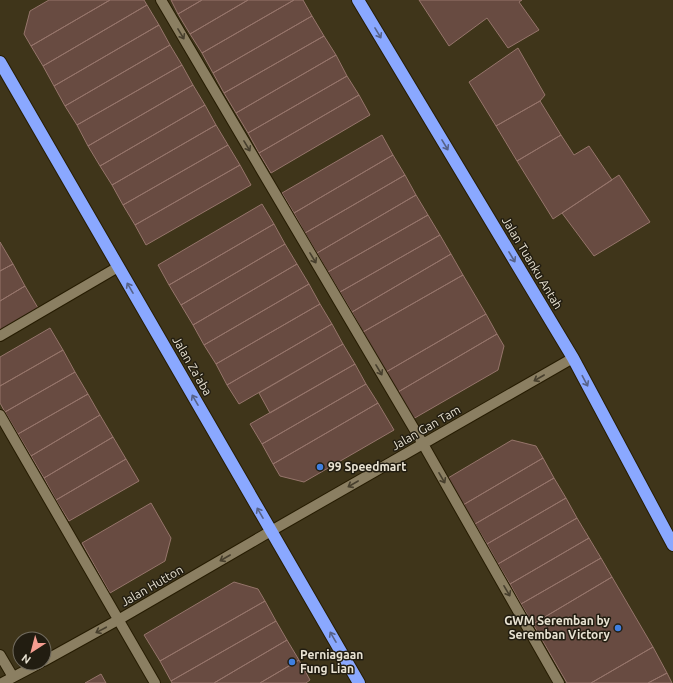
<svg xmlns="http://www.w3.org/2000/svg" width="673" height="683" font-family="Ubuntu,sans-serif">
<rect width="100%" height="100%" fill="#3f351a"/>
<path fill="#684b41" stroke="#96756b" d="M49 0H110L31 46 24 34 30 11Z
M110 0H144L147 5 43 66 31 46Z
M171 0H202L178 14Z
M202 0H248L190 34 178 14Z
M248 0H294L202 53 190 34Z
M294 0H303L312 16 213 73 202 53Z
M419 0H522L519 2 539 30 508 48 487 18 449 46Z
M147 5 159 25 54 86 43 66Z
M312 16 324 36 224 93 213 73Z
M159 25 170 45 65 106 54 86Z
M324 36 336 55 236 113 224 93Z
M170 45 182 65 77 125 65 106Z
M518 48 545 95 540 101 496 126 469 82Z
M336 55 347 76 248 133 236 113Z
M182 65 193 85 88 146 77 125Z
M347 76 359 95 259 153 248 133Z
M193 85 205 105 100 166 88 146Z
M359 95 370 115 271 173 259 153Z
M540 101 561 135 517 161 496 126Z
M205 105 216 125 112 185 100 166Z
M216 125 228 145 123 205 112 185Z
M382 135 393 155 294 213 282 193Z
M561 135 574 155 589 146 612 180 562 213 553 219 517 161Z
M228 145 240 165 135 225 123 205Z
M393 155 405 175 305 233 294 213Z
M240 165 251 185 146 245 135 225Z
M405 175 416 195 317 253 305 233Z
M619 175 650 222 594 256 562 213Z
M416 195 428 215 328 272 317 253Z
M262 204 274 224 169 285 158 265Z
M428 215 440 235 340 292 328 272Z
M274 224 285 244 181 305 169 285Z
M440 235 451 254 352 312 340 292Z
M0 242 13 264 0 271Z
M285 244 297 264 193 325 181 305Z
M451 254 463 275 363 332 352 312Z
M13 264 25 286 0 301V271Z
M297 264 309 284 204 345 193 325Z
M463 275 486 314 386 372 363 332Z
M309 284 320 304 216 364 204 345Z
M25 286 38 308 0 330V301Z
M320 304 332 324 227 385 216 364Z
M486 314 497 334 398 392 386 372Z
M332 324 343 344 239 404 227 385Z
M50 328 63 350 0 386V357Z
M497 334 504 346 498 370 413 419 398 392Z
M343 344 355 364 270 413 259 393Z
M63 350 75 372 5 412 0 403V386Z
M355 364 366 384 262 444 250 424Z
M75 372 88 394 18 434 5 412Z
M366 384 378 403 273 464 262 444Z
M88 394 100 415 31 456 18 434Z
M378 403 394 430 304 482 280 476 273 464Z
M100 415 113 437 44 478 31 456Z
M113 437 126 459 56 500 44 478Z
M512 440 536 446 543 458 463 505 448 478Z
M543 458 554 478 475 524 463 505Z
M126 459 139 481 69 521 56 500Z
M554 478 566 498 487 544 475 524Z
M566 498 577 518 498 564 487 544Z
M151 503 171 538 165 561 110 593 82 543Z
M577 518 589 538 510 584 498 564Z
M589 538 601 558 521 604 510 584Z
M601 558 612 577 533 624 521 604Z
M612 577 653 647 591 683H567L533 624Z
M234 582 258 589 265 601 160 661 144 635Z
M265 601 276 621 171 681 160 661Z
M276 621 287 640 214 683H172L171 681Z
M287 640 299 660 260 683H214Z
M653 647 667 673 648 683H591Z
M299 660 310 680 306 683H260Z
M667 673 672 683H648Z
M101 674 106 683H85Z"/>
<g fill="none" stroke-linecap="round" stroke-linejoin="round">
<defs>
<path id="minor" d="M161 0 423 444 559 683
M0 336 118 267
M0 415 155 683
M0 655 13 677
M44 661 118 620 271 531 573 358
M2 683 40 663"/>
<path id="highway" d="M358 0 573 358 673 545
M0 62 359 683"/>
</defs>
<use href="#minor" stroke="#261c02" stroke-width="12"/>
<use href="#highway" stroke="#261c02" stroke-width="14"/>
<use href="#minor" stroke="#8b7f62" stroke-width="10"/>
<use href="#highway" stroke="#8aa8ff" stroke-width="12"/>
</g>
<defs><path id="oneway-shaft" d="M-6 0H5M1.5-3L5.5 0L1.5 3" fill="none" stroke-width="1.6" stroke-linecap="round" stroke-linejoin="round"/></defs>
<g stroke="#566288">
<use href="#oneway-shaft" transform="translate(378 33) rotate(59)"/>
<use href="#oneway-shaft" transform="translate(445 145) rotate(59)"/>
<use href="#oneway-shaft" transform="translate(512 257) rotate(59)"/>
<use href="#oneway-shaft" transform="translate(130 288) rotate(-120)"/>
<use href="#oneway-shaft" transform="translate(585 381) rotate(62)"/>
<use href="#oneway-shaft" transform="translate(195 400) rotate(-120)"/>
<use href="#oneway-shaft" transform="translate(260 513) rotate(-120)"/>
<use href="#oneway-shaft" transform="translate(333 637) rotate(-120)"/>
</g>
<g stroke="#473f2d">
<use href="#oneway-shaft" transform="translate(181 34) rotate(59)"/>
<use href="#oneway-shaft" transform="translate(247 146) rotate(59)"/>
<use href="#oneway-shaft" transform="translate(313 258) rotate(59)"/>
<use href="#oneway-shaft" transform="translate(379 370) rotate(59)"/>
<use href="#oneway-shaft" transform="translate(539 378) rotate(150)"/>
<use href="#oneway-shaft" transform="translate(442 478) rotate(60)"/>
<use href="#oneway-shaft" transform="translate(353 484) rotate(150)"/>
<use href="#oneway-shaft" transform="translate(225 558) rotate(150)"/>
<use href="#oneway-shaft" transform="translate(507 591) rotate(60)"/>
<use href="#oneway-shaft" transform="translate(101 630) rotate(152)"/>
</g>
<g fill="#3f7fe0" stroke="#221d11" stroke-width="1.5">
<circle cx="320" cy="467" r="4"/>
<circle cx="618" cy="628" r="4"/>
<circle cx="292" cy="662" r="4"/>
</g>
<g text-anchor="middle" stroke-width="3" stroke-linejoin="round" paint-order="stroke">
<g font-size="12" fill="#e9e3d3" stroke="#221d11">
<text transform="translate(532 263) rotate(59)" y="4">Jalan Tuanku Antah</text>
<text transform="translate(192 366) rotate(60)" y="4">Jalan Za'aba</text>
<text transform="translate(426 428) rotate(-30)" y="4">Jalan Gan Tam</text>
<text transform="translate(152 586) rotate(-30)" y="4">Jalan Hutton</text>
</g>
<g font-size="12" font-weight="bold" fill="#e9e3d3" stroke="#221d11" text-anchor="start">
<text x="328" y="471">99 Speedmart</text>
<text x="610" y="625" text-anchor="end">GWM Seremban by<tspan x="610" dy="14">Seremban Victory</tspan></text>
<text x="300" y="659">Perniagaan<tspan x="300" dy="14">Fung Lian</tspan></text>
</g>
</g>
<g transform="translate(32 651) rotate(216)"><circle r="19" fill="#221d11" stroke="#726c5f"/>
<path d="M0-3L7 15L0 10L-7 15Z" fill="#f59d90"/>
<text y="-6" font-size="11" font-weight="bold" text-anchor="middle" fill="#e9e3d3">N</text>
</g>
</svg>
